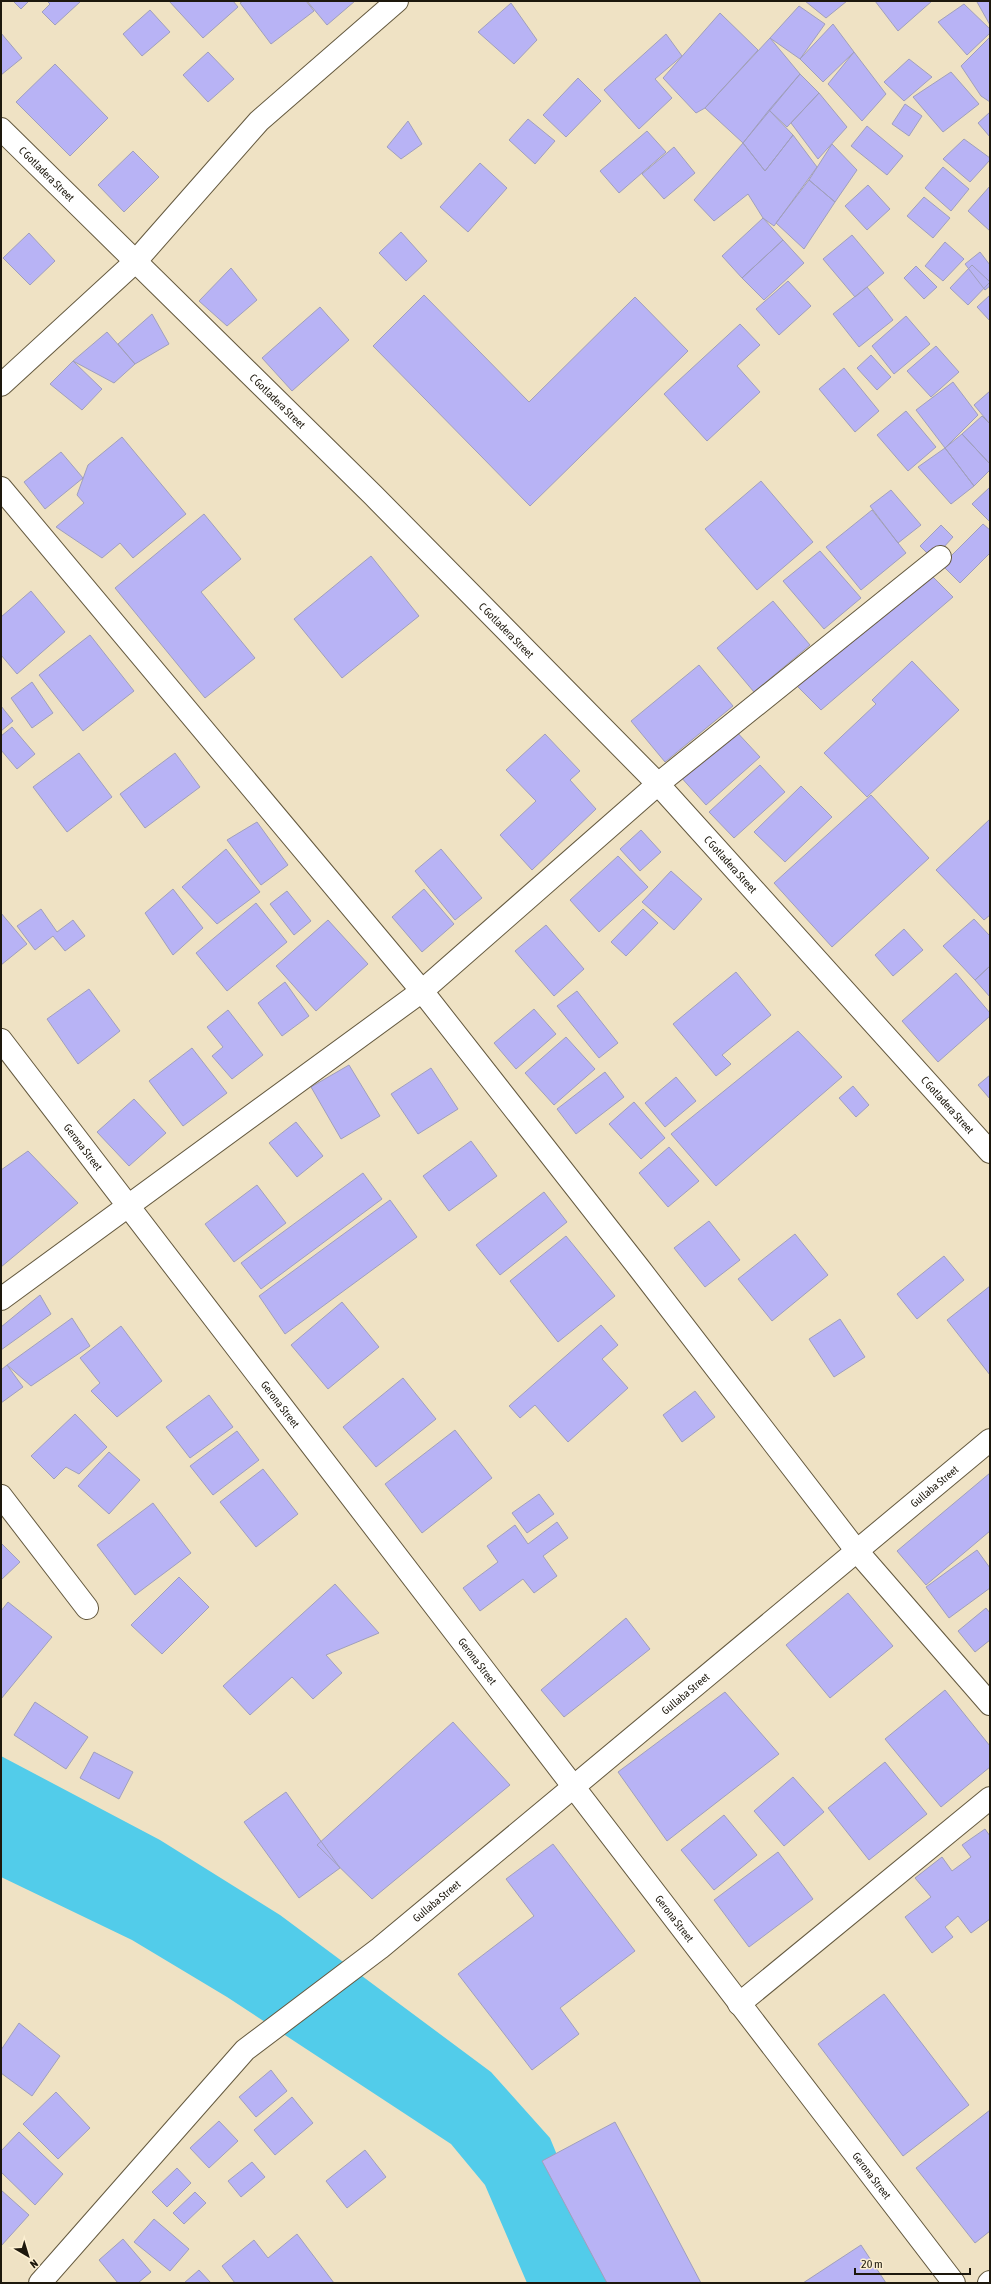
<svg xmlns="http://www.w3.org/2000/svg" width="991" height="2284" font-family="'Asap Condensed',sans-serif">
<rect width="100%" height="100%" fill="#efe2c4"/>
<path fill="#52ccea" d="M1 1756 160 1840 280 1915 491 2072 550 2138 610 2283H527L485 2185 451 2144 227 1997 132 1940 1 1877Z"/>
<path fill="#b8b3f5" stroke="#a09fbc" d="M13 1H29L21 9Z
M47 1H81L55 25 42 12 50 4Z
M169 1H233L238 7 203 38Z
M243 1H306L314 11 271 44 240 3Z
M307 1H355L327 25Z
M805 1H847L826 18Z
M875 1H932L898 31Z
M978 1H990V25L977 2Z
M511 3 537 40 514 64 478 32Z
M964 4 990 29V33L967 55 938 22Z
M799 6 825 24 800 59 770 38Z
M150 10 170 32 142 56 123 34Z
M720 13 758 50 705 108 696 113 663 78Z
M833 24 854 52 823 82 800 59Z
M1 33 22 58 1 75Z
M666 34 682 56 655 79 672 98 639 129 604 90Z
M990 37V102L981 96 961 66Z
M770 38 800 74 743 143 705 108Z
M208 52 234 79 208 102 183 75Z
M854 52 886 94 862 121 828 84Z
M909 59 932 77 904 101 884 82Z
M55 64 108 118 70 156 16 102Z
M951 72 979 104 943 132 913 97Z
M800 74 819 93 787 127 769 110Z
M578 78 601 101 566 137 543 115Z
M819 93 847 127 818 159 791 123Z
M905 104 922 116 909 136 892 124Z
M769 110 793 135 765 171 743 143Z
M990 112V137L978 123Z
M528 119 555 141 535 164 509 140Z
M408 121 422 144 401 159 387 147Z
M867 126 903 156 887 175 851 146Z
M647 131 666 152 619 193 600 171Z
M793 135 817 167 774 226 763 218 748 194 714 221 694 200 743 143 765 171Z
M964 139 990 158V160L970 182 943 159Z
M832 144 857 170 835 202 809 180Z
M674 147 695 173 664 199 642 174Z
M133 151 159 177 124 212 98 185Z
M480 163 507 188 468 232 440 207Z
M943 167 969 189 951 211 925 188Z
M809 180 835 202 804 249 776 223Z
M868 185 890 209 867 230 845 206Z
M990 186V231L968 211Z
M924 197 950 218 933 238 907 216Z
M763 218 783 240 742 278 722 256Z
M401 232 427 261 406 281 379 253Z
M29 233 55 261 30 285 3 258Z
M852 235 884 273 855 297 823 259Z
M783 240 804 263 764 300 742 278Z
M945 242 964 259 943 281 925 266Z
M980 252 990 265V286L985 290 965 264Z
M972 265 990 282 968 305 950 288Z
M916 266 937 287 924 299 904 278Z
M231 268 257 300 227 326 199 301Z
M788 281 811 306 779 335 756 309Z
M867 287 893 320 859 347 833 314Z
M424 295 529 402 635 297 688 351 530 506 373 346Z
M990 295V321L977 307Z
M320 307 349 340 292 391 262 358Z
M152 314 169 344 135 364 118 344Z
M906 316 930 344 894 374 872 346Z
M740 324 760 345 737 366 760 392 707 441 664 394Z
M107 332 135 364 114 383 73 361Z
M936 346 959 372 931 397 907 371Z
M871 355 891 377 877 390 857 368Z
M73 361 102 389 82 410 50 384Z
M844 368 879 411 855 432 819 389Z
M953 382 978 415 945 448 916 410Z
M990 391V424L974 405Z
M906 411 936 447 908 471 877 435Z
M982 416 990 424V464L962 434Z
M962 434 990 464V470L974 486 945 448Z
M122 437 186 514 133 558 120 543 102 558 56 527 84 503 77 495 88 465Z
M945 448 974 486 951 504 918 467Z
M61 452 83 478 45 509 24 482Z
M761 481 813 542 757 590 705 529Z
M990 487V522L972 504Z
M891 490 921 525 898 543 870 506Z
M872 510 906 553 861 590 826 547Z
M204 514 241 559 201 592 255 658 205 698 115 588Z
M983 524 990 530V553L960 583 942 565Z
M941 525 953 537 933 559 920 546Z
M820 551 861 598 824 629 783 581Z
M371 556 419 616 342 678 294 619Z
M925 569 953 597 821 710 794 683Z
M31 591 65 632 17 674 1 655V617Z
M773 601 810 645 754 692 717 648Z
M90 635 134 691 83 731 39 675Z
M912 661 959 710 867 797 824 753 876 704 872 700Z
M699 665 733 706 665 762 631 721Z
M32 682 53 713 32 728 11 698Z
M1 706 13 721 1 731Z
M12 727 35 754 17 769 1 750V736Z
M733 728 760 757 706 805 679 775Z
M545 734 580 771 570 780 596 809 532 870 500 835 536 801 506 770Z
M79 753 112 797 67 832 33 787Z
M175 753 200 787 145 828 120 794Z
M760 765 785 792 734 838 709 812Z
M801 786 832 817 785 862 754 832Z
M871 795 929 858 832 947 774 883Z
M990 819V915L984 920 936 870Z
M257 822 288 865 261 885 227 840Z
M641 830 661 852 640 871 620 849Z
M226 849 260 892 217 924 182 887Z
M441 849 482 898 455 920 415 871Z
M618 856 648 887 599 932 570 900Z
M671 871 702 899 674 930 642 902Z
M173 889 203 928 173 955 145 913Z
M424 889 454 924 422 952 392 917Z
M287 891 311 921 294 935 270 904Z
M256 903 287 942 227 991 196 953Z
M41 909 57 932 73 920 85 936 65 951 53 936 35 950 17 926Z
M643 909 658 923 626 956 611 942Z
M1 913 27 944 1 965Z
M974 919 990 936V966L975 980 943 946Z
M328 920 368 964 316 1011 276 966Z
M546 925 584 969 554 996 515 951Z
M904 929 923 950 893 976 875 955Z
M990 966V997L975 980Z
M736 972 771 1015 722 1055 731 1064 716 1076 673 1024Z
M956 973 990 1013V1016L938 1062 902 1021Z
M285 982 309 1016 282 1036 258 1003Z
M89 989 120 1031 78 1064 47 1019Z
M577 991 618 1043 599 1058 557 1006Z
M534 1009 556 1034 516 1069 494 1043Z
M228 1010 263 1055 232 1079 212 1056 223 1047 207 1027Z
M798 1031 842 1077 716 1186 671 1134Z
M566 1037 595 1069 554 1105 525 1073Z
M192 1048 227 1093 183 1126 149 1081Z
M349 1065 380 1116 341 1139 311 1087Z
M431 1068 458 1109 418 1134 391 1094Z
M605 1072 624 1097 576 1134 557 1109Z
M990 1075V1099L978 1085Z
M676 1077 696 1101 665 1127 645 1103Z
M853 1086 869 1105 856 1117 839 1098Z
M134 1099 166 1133 129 1166 97 1132Z
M634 1102 665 1138 641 1159 609 1124Z
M296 1122 323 1156 297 1177 269 1143Z
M471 1141 497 1176 449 1211 423 1176Z
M669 1147 699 1181 668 1207 639 1173Z
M28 1151 78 1203 1 1267V1170Z
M363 1173 382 1199 261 1289 241 1263Z
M257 1185 286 1223 234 1262 205 1224Z
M544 1192 567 1222 500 1275 476 1245Z
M390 1200 417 1237 285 1334 259 1296Z
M709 1221 740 1260 705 1287 674 1248Z
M795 1234 828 1275 772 1321 738 1279Z
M566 1236 615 1296 558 1342 510 1281Z
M944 1256 964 1280 917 1319 897 1294Z
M990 1286V1375L947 1320Z
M40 1295 51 1314 1 1350V1327Z
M342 1302 379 1347 328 1389 291 1345Z
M72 1318 90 1346 31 1386 7 1365Z
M840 1319 865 1357 834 1377 809 1339Z
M601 1325 618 1345 602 1359 628 1388 568 1442 535 1405 520 1418 509 1406Z
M121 1326 162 1381 117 1417 91 1391 100 1383 80 1358Z
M7 1365 23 1387 1 1403V1370Z
M403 1378 436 1419 376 1467 343 1427Z
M695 1391 715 1417 682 1442 663 1415Z
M209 1395 233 1427 190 1458 166 1427Z
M75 1414 107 1447 79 1474 66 1467 54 1479 31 1456Z
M455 1430 492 1478 422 1533 385 1484Z
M237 1431 259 1460 213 1495 190 1466Z
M109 1452 140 1480 109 1514 78 1486Z
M263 1469 298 1514 256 1547 220 1502Z
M990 1473V1531L926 1585 897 1551Z
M539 1494 554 1514 527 1533 512 1513Z
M153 1503 191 1553 135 1595 97 1545Z
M557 1522 568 1538 543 1556 557 1576 534 1593 523 1579 480 1611 463 1588 498 1562 487 1546 515 1525 528 1544Z
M1 1543 20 1562 1 1580Z
M977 1550 990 1568V1588L949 1618 926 1587Z
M179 1577 209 1607 162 1654 131 1625Z
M335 1584 379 1633 326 1655 342 1673 313 1699 292 1677 250 1715 223 1686Z
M848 1593 893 1646 830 1698 786 1645Z
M8 1602 52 1637 1 1699V1611Z
M986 1608 990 1613V1640L975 1652 958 1631Z
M626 1618 650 1649 564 1717 541 1690Z
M945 1690 990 1746V1767L941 1807 885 1739Z
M725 1692 779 1754 667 1841 618 1772Z
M35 1702 88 1737 66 1769 14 1735Z
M453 1722 510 1785 372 1899 317 1845Z
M94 1752 133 1772 119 1799 80 1778Z
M885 1762 927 1814 869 1860 828 1808Z
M793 1777 824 1812 784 1846 754 1811Z
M286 1792 340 1868 299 1898 244 1822Z
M724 1815 757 1855 714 1890 681 1850Z
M985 1829 990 1836V1919L971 1933 958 1916 945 1927 953 1937 932 1953 905 1917 931 1897 915 1878 942 1857 952 1871 971 1857 962 1845Z
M553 1844 635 1951 560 2008 579 2034 532 2070 458 1974 534 1916 506 1879Z
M778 1852 813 1899 749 1947 714 1900Z
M884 1994 969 2105 903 2156 818 2044Z
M19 2023 60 2056 32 2096 1 2073V2050Z
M271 2070 287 2091 256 2117 239 2097Z
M56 2092 90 2128 58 2159 23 2124Z
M292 2097 313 2123 275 2155 254 2130Z
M990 2110V2231L975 2243 916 2168Z
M219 2121 238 2141 209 2168 190 2148Z
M615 2122 655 2196 701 2283H607L542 2161Z
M19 2132 63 2174 35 2205 1 2172V2151Z
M365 2150 386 2177 347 2208 326 2181Z
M252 2162 265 2177 241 2197 228 2181Z
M177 2168 191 2183 167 2207 152 2192Z
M1 2190 29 2215 1 2246Z
M195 2192 206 2203 184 2224 173 2213Z
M154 2219 189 2249 170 2271 134 2242Z
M297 2234 334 2283H235L222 2266 254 2240 268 2258Z
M123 2239 151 2272 138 2283H118L99 2260Z
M861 2245 886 2283H803Z
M199 2270 211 2283H184Z"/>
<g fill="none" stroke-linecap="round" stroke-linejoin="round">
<defs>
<g id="street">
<path d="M135 262 259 121 397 1"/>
<path id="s1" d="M1 1040 954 2283"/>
<path d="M1 1299 422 991 658 784 940 557"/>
<path d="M1 1496 87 1608"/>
<path d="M739 2004 990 1798"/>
<path id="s2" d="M40 2283 245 2050 380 1948 990 1440"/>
<path d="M989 2283 990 2282"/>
</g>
<g id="secondary">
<path id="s3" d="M1 129 373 495 658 784 990 1152"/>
<path d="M1 385 135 262"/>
<path d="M1 488 422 991 639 1268 856 1550 990 1704"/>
</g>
</defs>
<use href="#street" stroke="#64593f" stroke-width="24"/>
<use href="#secondary" stroke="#64593f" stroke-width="24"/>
<use href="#street" stroke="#fff" stroke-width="22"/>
<use href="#secondary" stroke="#fff" stroke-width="22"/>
</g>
<g text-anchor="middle" stroke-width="3" stroke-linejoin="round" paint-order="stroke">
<g font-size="11" fill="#1d180d" stroke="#fcefd1">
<text dy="4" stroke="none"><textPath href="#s3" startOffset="64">C Gotladera Street</textPath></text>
<text dy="4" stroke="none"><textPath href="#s3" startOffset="388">C Gotladera Street</textPath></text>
<text dy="4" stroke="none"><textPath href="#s3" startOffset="712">C Gotladera Street</textPath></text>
<text dy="4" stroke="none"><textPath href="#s3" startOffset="1036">C Gotladera Street</textPath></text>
<text dy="4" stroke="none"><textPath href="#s3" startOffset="1360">C Gotladera Street</textPath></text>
<text dy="4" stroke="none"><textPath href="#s1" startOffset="135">Gerona Street</textPath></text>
<text dy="4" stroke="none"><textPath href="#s1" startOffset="459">Gerona Street</textPath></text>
<text dy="4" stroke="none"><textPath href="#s2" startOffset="1201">Gullaba Street</textPath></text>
<text dy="4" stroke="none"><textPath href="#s1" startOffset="783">Gerona Street</textPath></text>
<text dy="4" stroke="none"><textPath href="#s2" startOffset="877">Gullaba Street</textPath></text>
<text dy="4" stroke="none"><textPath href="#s2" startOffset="553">Gullaba Street</textPath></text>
<text dy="4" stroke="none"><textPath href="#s1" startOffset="1107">Gerona Street</textPath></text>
<text dy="4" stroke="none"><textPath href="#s1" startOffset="1431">Gerona Street</textPath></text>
</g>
</g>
<rect width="991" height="2284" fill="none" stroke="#1d180d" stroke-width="4"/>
<g transform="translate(28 2256) rotate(142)" stroke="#fcefd1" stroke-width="3" paint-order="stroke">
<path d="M0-3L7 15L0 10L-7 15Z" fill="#1d180d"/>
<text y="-6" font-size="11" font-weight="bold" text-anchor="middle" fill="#1d180d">N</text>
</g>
<path d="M855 2268v6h115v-6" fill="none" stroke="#1d180d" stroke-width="2"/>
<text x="861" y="2268" font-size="12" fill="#1d180d" stroke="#fcefd1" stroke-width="3" paint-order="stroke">20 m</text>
</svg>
